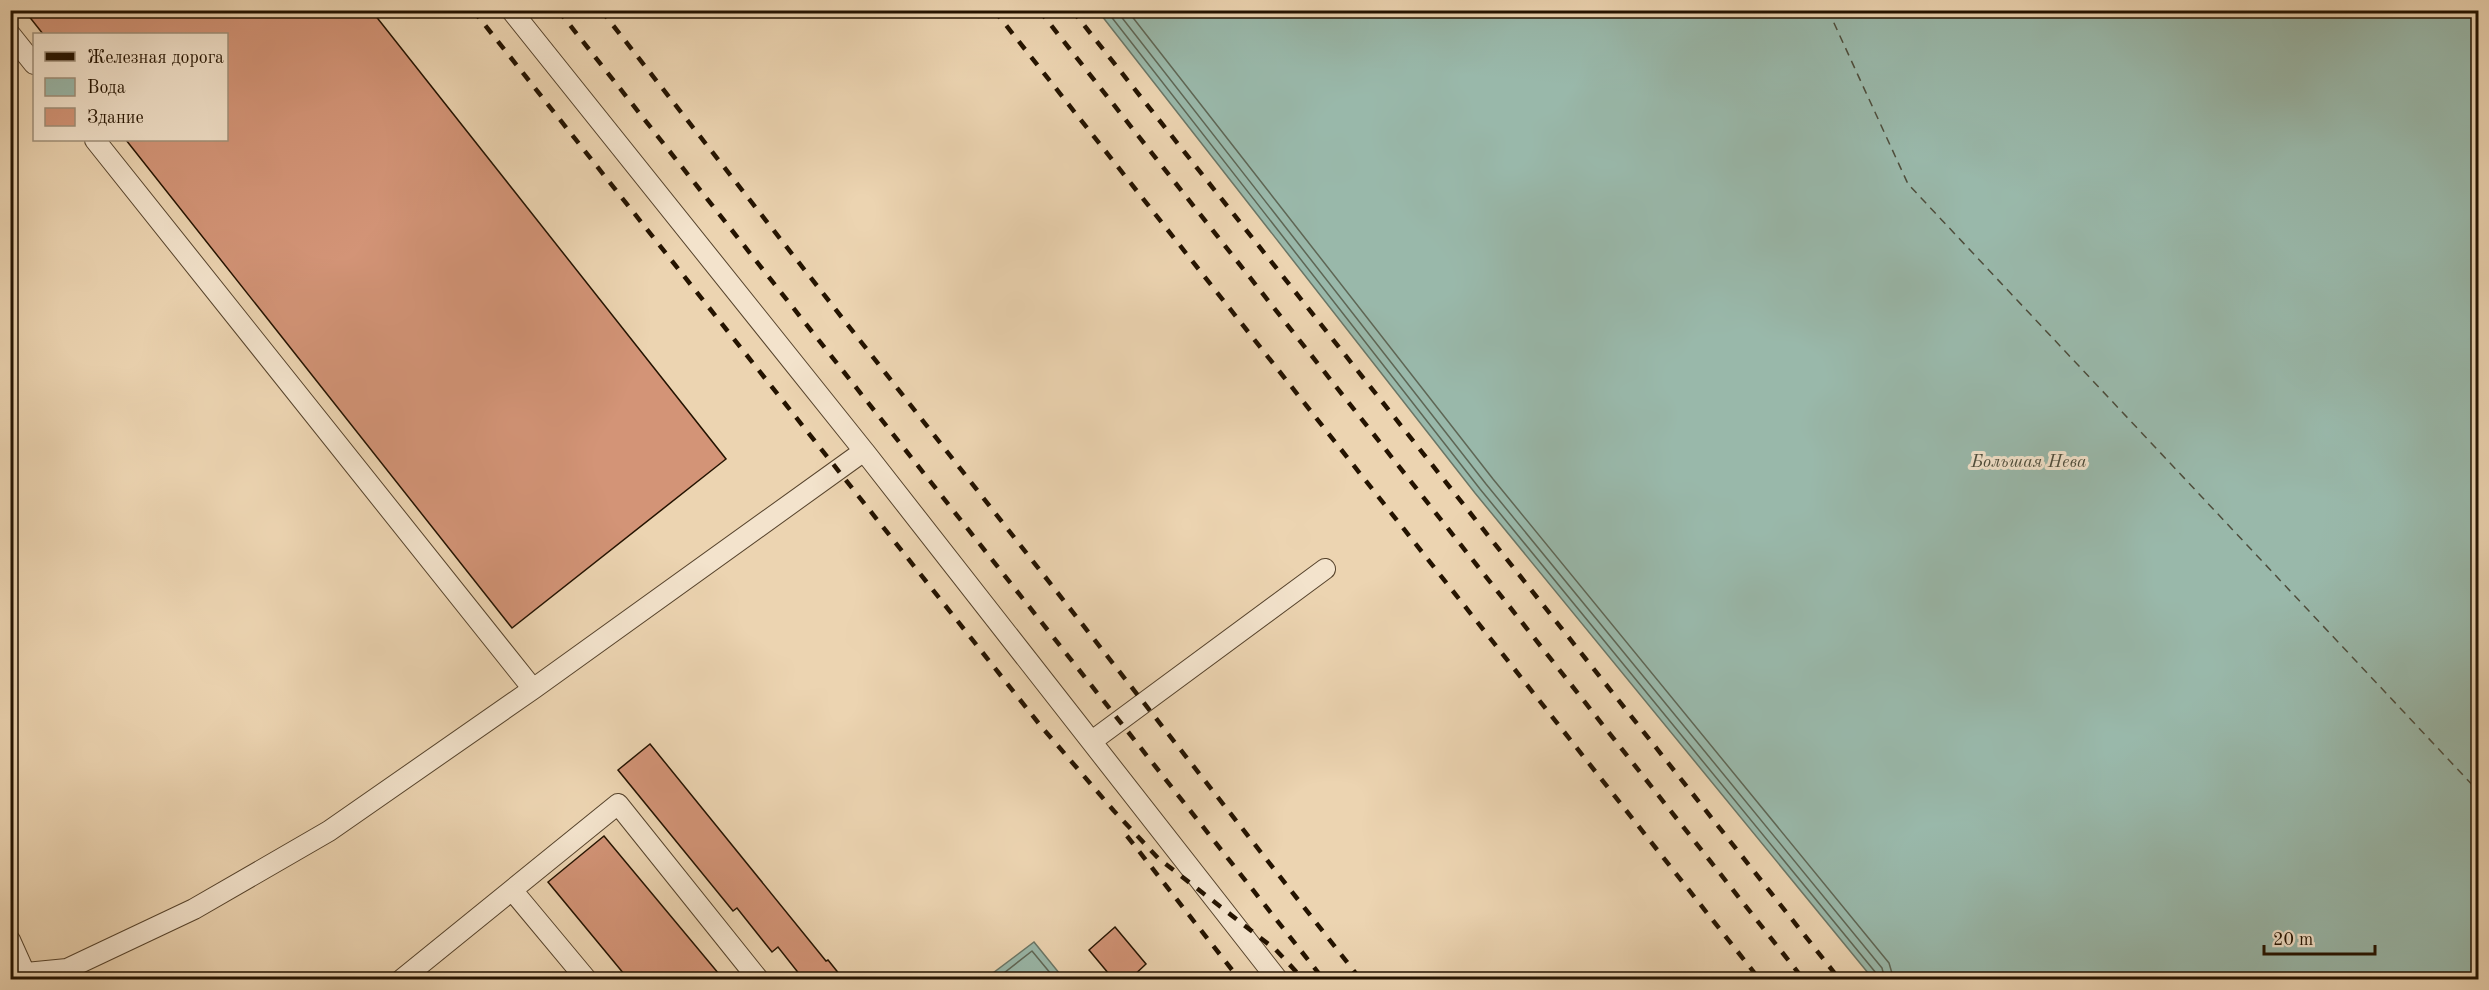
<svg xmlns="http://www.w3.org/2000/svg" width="2489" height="990" font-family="'Old Standard TT',serif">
<rect width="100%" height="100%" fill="#ecd4b1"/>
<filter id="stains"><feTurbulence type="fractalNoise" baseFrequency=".00333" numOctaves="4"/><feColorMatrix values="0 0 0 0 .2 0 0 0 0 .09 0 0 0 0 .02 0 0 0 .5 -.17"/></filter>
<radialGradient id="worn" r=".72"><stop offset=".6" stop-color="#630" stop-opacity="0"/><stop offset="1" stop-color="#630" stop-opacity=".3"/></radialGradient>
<path fill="#99b8aa" stroke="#6a7666" stroke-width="1.5" d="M1098 11H2478V979H1873L1475 493Z
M1034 942 1064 979H985Z"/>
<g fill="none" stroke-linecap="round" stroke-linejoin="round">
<path stroke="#5e6655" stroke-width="1.5" d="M1106 10 1480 489 1876 973 1878 980
M1116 10 1486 484 1882 968 1885 980
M1127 10 1493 479 1889 963 1894 980
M995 980 1032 951 1056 980"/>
<path stroke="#4d4d3c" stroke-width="1.5" stroke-dasharray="8 6" stroke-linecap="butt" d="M1828 10 1908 184 2478 791"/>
</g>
<path fill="#d39477" stroke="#241300" stroke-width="1.5" d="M24 10H371L726 459 512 628 126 140H226V34H43Z
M650 744 826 961 828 960 844 980 807 978 804 980 778 947 772 952 737 908 733 911 618 770Z
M604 836 724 980H629L548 882Z
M1115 927 1146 964 1129 980H1114L1089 950Z"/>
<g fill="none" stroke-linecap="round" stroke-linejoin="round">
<defs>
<path id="service" d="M511 10 864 451
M10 34 34 64
M95 140 533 689
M1092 741 1325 569
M512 890 618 804 759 980
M10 940 28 980
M26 973 67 969 194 909 329 831 533 689 864 451 1278 980
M401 980 512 890 587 980"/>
</defs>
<use href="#service" stroke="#56432c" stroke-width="22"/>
<use href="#service" stroke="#f3e3cc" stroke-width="20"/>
<path stroke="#241300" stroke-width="4.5" stroke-dasharray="10 10" stroke-linecap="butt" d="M473 10 1040 725 1114 811 1158 858 1276 950 1304 980
M558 10 1324 980
M601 10 1361 980
M994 10 1760 980
M1039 10 1804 980
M1072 10 1840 980
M1127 836 1240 980"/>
</g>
<g text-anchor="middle" stroke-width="6" stroke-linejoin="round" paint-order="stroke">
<g font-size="18" font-style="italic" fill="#4d4d3c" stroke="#f3e3cc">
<text x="2029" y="467">Большая Нева</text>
</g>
</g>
<rect width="2489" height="990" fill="none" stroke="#ecd4b1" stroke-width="36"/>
<rect x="12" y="12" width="2465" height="966" fill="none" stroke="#241300" stroke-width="3"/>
<rect x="18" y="18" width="2453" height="954" fill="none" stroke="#241300" stroke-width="1.5"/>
<rect x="33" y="33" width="195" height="108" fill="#f3e3cc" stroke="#a0907a" stroke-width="1.5"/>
<rect x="45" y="52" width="30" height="9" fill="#241300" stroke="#a0907a" stroke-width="1.5"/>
<text x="87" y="63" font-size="18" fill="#241300">Железная дорога</text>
<rect x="45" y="78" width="30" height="18" fill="#99b8aa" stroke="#a0907a" stroke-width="1.5"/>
<text x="87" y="93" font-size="18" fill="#241300">Вода</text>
<rect x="45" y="108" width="30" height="18" fill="#d39477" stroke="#a0907a" stroke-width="1.5"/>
<text x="87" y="123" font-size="18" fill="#241300">Здание</text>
<path d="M2264 945v9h111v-9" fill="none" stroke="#241300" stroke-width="3"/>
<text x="2273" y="945" font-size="18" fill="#241300" stroke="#f3e3cc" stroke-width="4.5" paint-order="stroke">20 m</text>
<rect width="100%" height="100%" filter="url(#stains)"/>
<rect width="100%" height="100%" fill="url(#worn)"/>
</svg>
